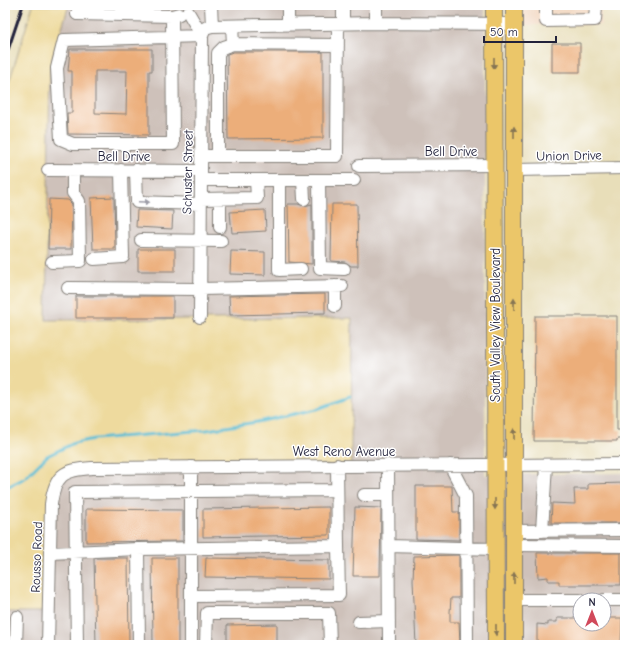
<svg xmlns="http://www.w3.org/2000/svg" width="630" height="650" font-family="'Comic Neue',sans-serif">
<rect width="100%" height="100%" fill="#fff"/>
<filter id="ink" filterUnits="userSpaceOnUse"><feTurbulence type="fractalNoise" baseFrequency=".025" numOctaves="2"/><feDisplacementMap in="SourceGraphic" scale="8" xChannelSelector="R" yChannelSelector="G"/><feConvolveMatrix kernelMatrix="1 2 1 2 8 2 1 2 1" color-interpolation-filters="sRGB"/></filter>
<filter id="wash" filterUnits="userSpaceOnUse"><feTurbulence type="fractalNoise" baseFrequency=".012" numOctaves="4" result="noise"/><feDisplacementMap in="SourceGraphic" scale="16" xChannelSelector="R" yChannelSelector="G"/><feGaussianBlur stdDeviation="0.9" result="paint"/><feColorMatrix in="noise" values="0 0 0 0 0 0 0 0 0 0 0 0 0 0 0 0 0 1.4 0 .05"/><feComposite in="paint" operator="in"/></filter>
<g filter="url(#wash)">
<rect width="100%" height="100%" fill="#e8deb9"/>
<path fill="#f1d5bd" d="M523 5H601V25H523Z"/>
<path fill="#cec1ba" fill-rule="evenodd" d="M69 5H485V475L625 473V645H5V612H48L51 504 64 474 352 440 351 318 46 320 50 66ZM580 600H604V624H580Z"/>
<path fill="#eeda9e" stroke="#887e6c" d="M33 5H69L50 66 46 320 352 318 351 465 92 468 57 480 48 612H5V95Z"/>
<g fill="none" stroke-linecap="round" stroke-linejoin="round">
<path stroke="#53bad1" stroke-width="3" d="M5 488 25 478 47 456 74 443 94 439 207 430 257 422 317 409 350 397"/>
</g>
<g id="blocks">
<path fill="#ecae7a" fill-rule="evenodd" d="M552 43H580V72H552Z
M70 49H152V71H149V135L68 134 67 113H72V71H68ZM95 71H127L126 114 95 113Z
M233 52H323V138L228 139 227 54Z
M114 197 115 249H93L91 198Z
M49 199 68 200 72 204 71 249H48Z
M288 204H298L304 206 312 204V264L289 262Z
M332 204H357L358 266H351L345 262 331 261Z
M137 210 173 211 172 229 136 227Z
M265 210 266 231 232 233 230 212Z
M138 249H175V271H138Z
M231 251 265 252V275L230 274Z
M325 294V313L230 315 229 296Z
M76 296H173V318H76Z
M535 316H617V430H621V439H617V441H534Z
M625 483 624 523H551L552 503 575 504 574 489H588V484Z
M416 486H452L453 512H459V540L416 539Z
M329 507V535L203 537V509Z
M355 507 381 508 380 576H353Z
M86 509 183 510V541L86 542Z
M537 553H621V585H559V581H548V577L538 578Z
M459 555V598H451L450 612V622H459L460 645H416L413 580 414 556Z
M94 558H128L129 645H96Z
M152 558H178V645H153Z
M206 558 329 560V579L205 577Z
M557 618H580V624H604V618H622L621 645H537V624L548 625V622H557Z
M277 624V645H227V625Z"/>
</g>
</g>
<g filter="url(#ink)">
<use href="#blocks" fill-opacity="0" stroke="#85807a" stroke-width="1"/>
<g fill="none" stroke-linecap="round" stroke-linejoin="round">
<defs>
<path id="minor" d="M80 5 77 14 172 16 179 14
M211 5 212 26
M288 5V25
M343 5V24
M376 5V23
M546 5V21L595 20 596 5
M172 16 173 144H73L61 139 57 68 64 40 202 36 188 12
M232 26 233 44 338 45
M201 156H337L338 24
M218 156V53L224 47 233 44
M359 166 495 165
M48 170 201 171
M136 170 137 202 200 204
M514 170 625 168
M201 180H256L257 198 201 199
M256 180H354
M279 180V270L301 269
M303 180 304 199
M319 180 320 268 344 269
M220 227V199
M141 240 221 241
M94 259 123 257 121 170
M52 262 80 261 79 201 73 193V170
M335 286V306
M68 288 200 289 342 286
M200 317 202 36 205 28 212 26 376 23 514 24
M388 465 389 645
M450 465 466 496 467 645
M364 495H388
M514 531 625 530
M542 531 546 465
M514 545 625 546
M389 546 495 549
M138 549 139 645
M50 553 138 549 338 546 337 465
M191 596 339 595 338 546
M514 600H580
M604 600H625
M359 622 389 621
M16 645 17 617
M48 645 51 504C55 475 63 470 92 468L625 464
M77 645 75 492 337 490
M191 645V467
M206 645 207 613H329L330 645"/>
<path id="major" d="M494 5 496 645
M514 645V5"/>
</defs>
<use href="#minor" stroke="#85807a" stroke-width="14"/>
<use href="#major" stroke="#85807a" stroke-width="18"/>
<use href="#minor" stroke="#fff" stroke-width="12"/>
<use href="#major" stroke="#ebc669" stroke-width="16"/>
<path stroke="#22223b" stroke-width="3" d="M5 59 23 5"/>
</g>
<defs><path id="oneway-solid" d="M-6-.8H1V-3.2L6.5 0L1 3.2V.8H-6Z"/></defs>
<g fill="#867452">
<use href="#oneway-solid" transform="translate(494 63) rotate(90)"/>
<use href="#oneway-solid" transform="translate(514 132) rotate(-90)"/>
<use href="#oneway-solid" transform="translate(514 304) rotate(-90)"/>
<use href="#oneway-solid" transform="translate(514 434) rotate(-90)"/>
<use href="#oneway-solid" transform="translate(495 504) rotate(90)"/>
<use href="#oneway-solid" transform="translate(514 578) rotate(-90)"/>
<use href="#oneway-solid" transform="translate(496 630) rotate(90)"/>
</g>
<use fill="#9c9ca7" href="#oneway-solid" transform="translate(144 202) rotate(2)"/>
</g>
<g text-anchor="middle" stroke-width="3" stroke-linejoin="round" paint-order="stroke">
<g font-size="13" fill="#22223b" stroke="#fff">
<text x="451" y="156">Bell Drive</text>
<text transform="translate(569 155) rotate(-1)" y="5">Union Drive</text>
<text x="124" y="161">Bell Drive</text>
<text transform="translate(187 172) rotate(-89)" y="5">Schuster Street</text>
<text transform="translate(495 325) rotate(-90)" y="5">South Valley View Boulevard</text>
<text x="344" y="456">West Reno Avenue</text>
<text transform="translate(36 557) rotate(-88)" y="5">Rousso Road</text>
</g>
</g>
<rect width="630" height="650" fill="none" stroke="#fff" stroke-width="20"/>
<g transform="translate(592 612)"><circle r="19" fill="#ffffff" stroke="#a7a7b1"/>
<path d="M0-3L7 15L0 10L-7 15Z" fill="#d1495b"/>
<text y="-6" font-size="11" font-weight="bold" text-anchor="middle" fill="#22223b">N</text>
</g>
<path d="M484 36v6h72v-6" fill="none" stroke="#22223b" stroke-width="2"/>
<text x="490" y="36" font-size="12" fill="#22223b" stroke="#ffffff" stroke-width="3" paint-order="stroke">50 m</text>
</svg>
